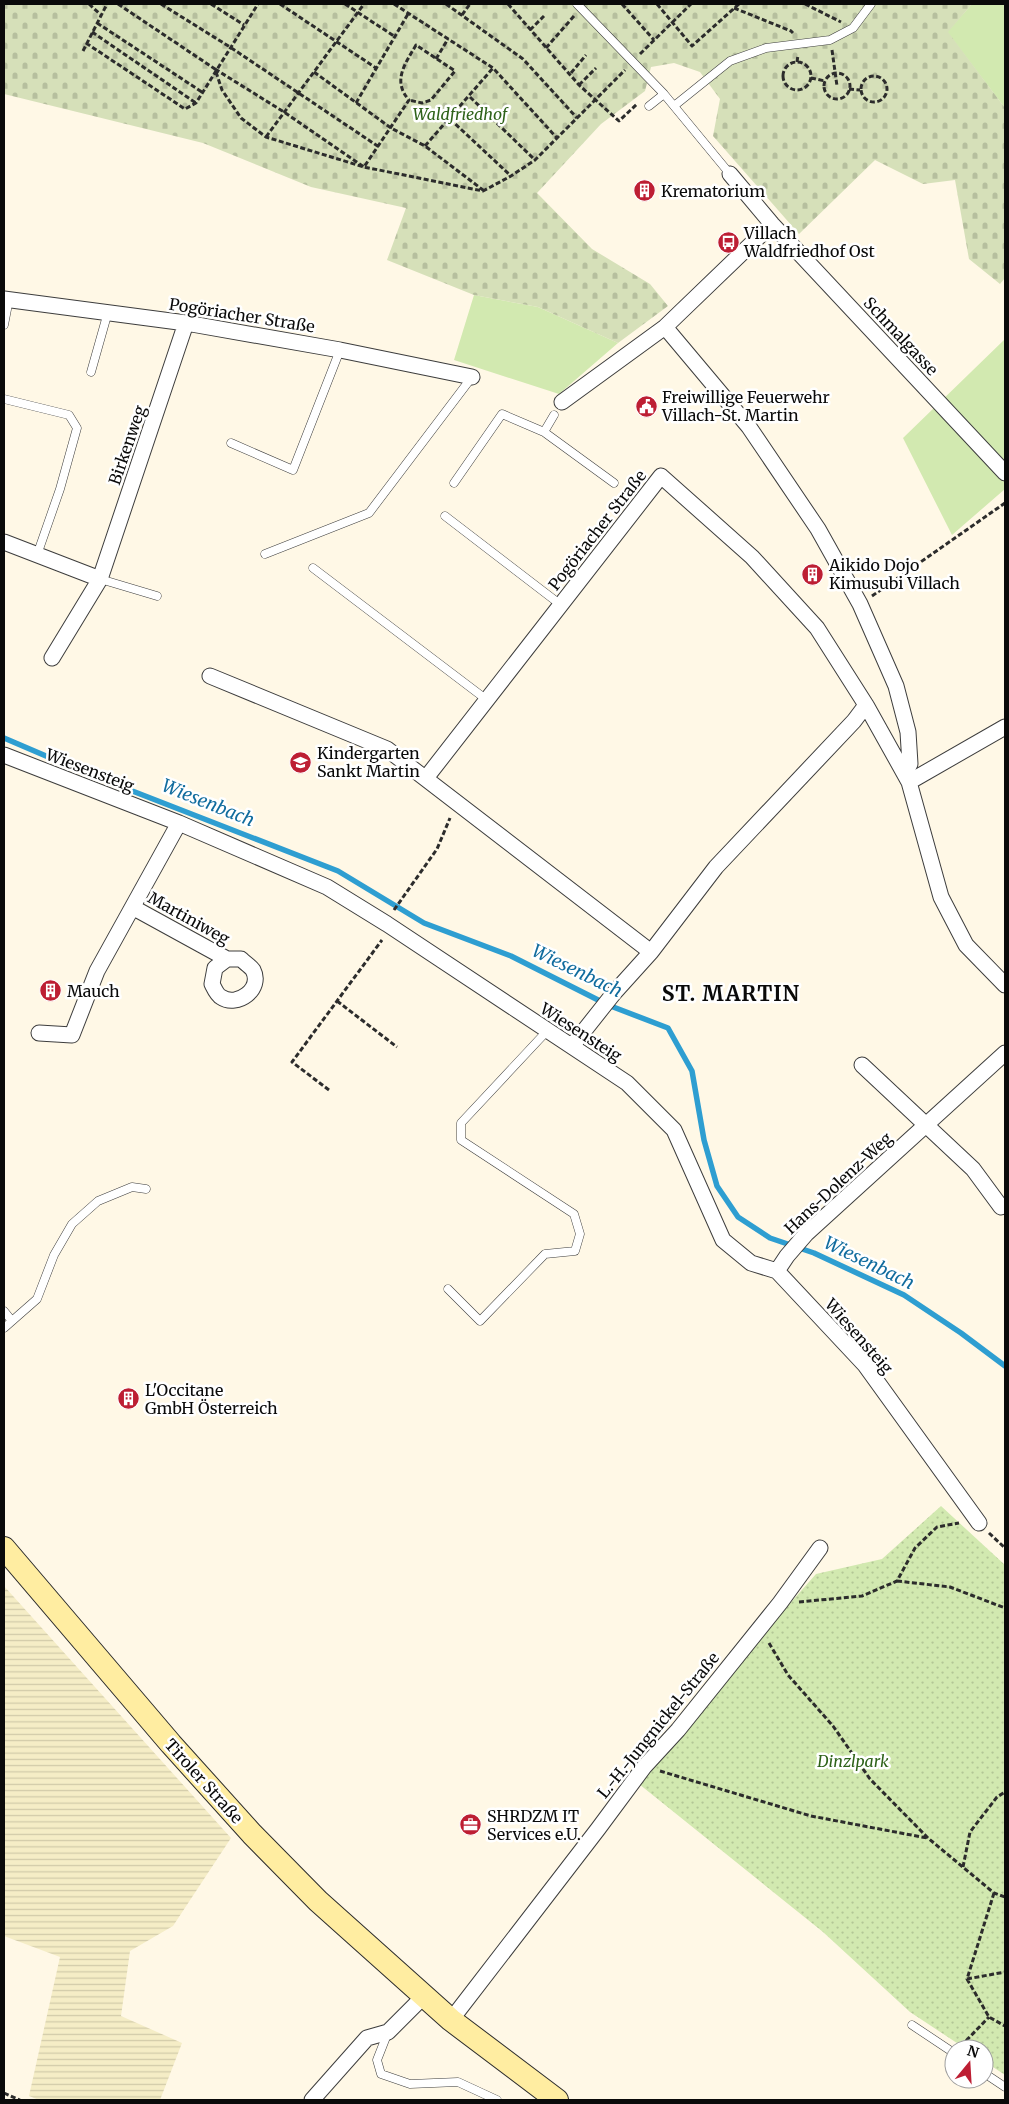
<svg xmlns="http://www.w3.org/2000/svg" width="1009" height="2104" font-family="Merriweather,serif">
<defs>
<pattern id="farmland-rules" width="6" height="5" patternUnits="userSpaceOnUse" patternTransform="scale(1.25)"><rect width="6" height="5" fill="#f5edc6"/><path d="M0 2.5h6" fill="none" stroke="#d1caa9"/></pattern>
<pattern id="cemetery-stones" width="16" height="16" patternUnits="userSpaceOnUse" patternTransform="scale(1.25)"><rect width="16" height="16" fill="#d6e0b9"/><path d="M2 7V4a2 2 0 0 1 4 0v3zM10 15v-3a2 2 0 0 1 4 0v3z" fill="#b6bf9e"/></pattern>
<pattern id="park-dots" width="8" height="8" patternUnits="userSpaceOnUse" patternTransform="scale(1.25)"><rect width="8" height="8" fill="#d2e9b0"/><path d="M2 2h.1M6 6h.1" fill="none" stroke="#b3c696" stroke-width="1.8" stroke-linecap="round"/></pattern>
</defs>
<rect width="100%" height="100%" fill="#fff8e6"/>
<path fill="url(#farmland-rules)" d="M4 1586 231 1838 173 1926 130 1951 121 2016 182 2043 160 2100H39L29 2096 60 1957 4 1936Z"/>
<path fill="#d2e9b0" d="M972 4H1005V108L947 32Z
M474 295 538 307 618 343 559 394 454 360Z
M1005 339V489L952 535 903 438Z"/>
<path fill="url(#cemetery-stones)" d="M4 4H972L948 32 1005 108V278L1000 284 969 259 955 180 923 184 875 160 799 234 713 136 720 99 700 72 674 63 651 67 645 91 601 124 537 193 592 249 650 284 668 306 618 343 538 307 474 295 387 260 406 208 311 187 203 143 4 94Z"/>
<path fill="url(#park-dots)" d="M941 1506 1005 1565V2075L984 2061V2049H966L910 2012 823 1932 634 1780 816 1574 882 1559Z"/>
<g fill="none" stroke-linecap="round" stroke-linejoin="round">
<path stroke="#2e9ed1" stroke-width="5.5" d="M4 738 81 771 338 871 424 923 511 956 608 1005 668 1028 692 1071 704 1140 717 1186 738 1217 770 1238 814 1253 904 1295 961 1333 1005 1366"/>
<defs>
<path id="service" d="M577 4 664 94
M649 106 664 94 730 174
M674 106 730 61 766 48 830 40 853 28 871 4
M4 325 9 299
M91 372 108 312
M4 399 69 415 77 428 60 489 37 555
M544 432 614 483
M231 443 293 470 340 350
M454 483 502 414 544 432 554 415
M445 516 561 605
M265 554 369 513 472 377
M313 568 487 700
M100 579 157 596
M448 1289 480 1321 545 1254 575 1251 580 1234 574 1214 461 1140V1123L547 1031
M4 1311 12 1321
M4 1328 37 1299 54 1255 72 1224 98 1201 132 1187 146 1189
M912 2025 954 2053
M388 2032 377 2060 381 2074 410 2084 458 2082 497 2100
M984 2073 1005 2087"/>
<path id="minor" d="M730 174 772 224 1005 473
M4 299 186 323 340 350 472 377
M665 327 749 427 818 529 860 604 896 686 908 732 910 764 904 773
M562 402 665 327 772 224
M4 542 100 579 186 323
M52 658 100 579
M210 676 387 749 651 952
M4 755 179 823 327 887 387 924 627 1083 674 1130 723 1240 751 1263 777 1271 865 1365 979 1523
M426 778 661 476 752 557 817 628 866 705 909 782 941 897 966 945 1005 985
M909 782 1005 727
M134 908 227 959H241C245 963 250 966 253 970 263 989 237 1008 221 997 217 995 214 988 212 984L215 968 227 959
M39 1033 72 1035 97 971 179 823
M572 1046 614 993 651 952 716 867 854 721 866 705
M862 1065 973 1169 1001 1207
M777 1271 787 1256 806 1234 1005 1053
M451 2020 598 1829 644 1767 678 1730 780 1603 820 1548
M312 2100 367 2038 388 2032 424 1996"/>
<path id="secondary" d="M4 1548 171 1744 252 1834 318 1901 451 2020 557 2100"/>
</defs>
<use href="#service" stroke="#3d3d3d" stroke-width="9"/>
<use href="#minor" stroke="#3d3d3d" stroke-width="17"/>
<use href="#secondary" stroke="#2c2c2c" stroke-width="24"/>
<path stroke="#2c2c2c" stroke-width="3" stroke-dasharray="5 2.5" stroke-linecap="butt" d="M89 4 101 15
M118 4 215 69 222 90 241 118 266 137 364 167 483 191 511 176 535 160 625 70
M161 4 230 47 379 147
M211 4 244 25
M280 4 376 68
M345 4 394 36
M394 4 493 68 557 138
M446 4 523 59 577 118
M508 4 579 85 619 121 637 104
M622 4 654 40
M657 4 692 46 739 4
M805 4 841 22
M734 8 791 31 793 33
M462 15 470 4
M97 23 202 92
M530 30 544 16
M92 32 196 103
M86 43 185 109 196 103 258 4
M546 48 574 16
M832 50 837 86
M83 51 107 4
M640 54 691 4
M436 59 448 39
M783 76a14 14 0 1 1 28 0a14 14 0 1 1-28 0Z
M797 62 798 55
M215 69 284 112 364 167 409 100C392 81 405 64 416 45L455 71 431 100 422 103 409 100
M314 72 391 128 425 146 483 190
M571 73 586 55
M824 86a13 13 0 1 1 26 0a13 13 0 1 1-26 0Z
M861 89a13 13 0 1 1 26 0a13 13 0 1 1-26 0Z
M811 78 825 81
M579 85 596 68
M849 89 860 90
M470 97 535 160
M356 103 408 14
M450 119 511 176
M266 137 364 4
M425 146 493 68
M872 596 1005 503
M394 910 437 849 450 818
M337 1001 397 1047
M329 1090 292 1062 382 940
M989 1533 1005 1548
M897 1581 950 1587 1005 1608
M799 1602 862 1596 897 1581 915 1548 937 1527 959 1523
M769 1643 788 1675 833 1726 870 1779 928 1838 994 1893 1005 1897
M660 1771 811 1816 927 1838
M963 1867 970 1832 997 1797 1005 1792
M994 1893 967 1979 989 2017 1005 2026
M967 1979 1005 1972
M961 2046 989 2017
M4 2093 20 2100"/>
<use href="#service" stroke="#fff" stroke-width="8"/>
<use href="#minor" stroke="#fff" stroke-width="15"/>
<use href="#secondary" stroke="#ffeda1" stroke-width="22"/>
</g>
<defs>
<symbol id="building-disc" viewBox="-11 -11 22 22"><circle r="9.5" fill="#bd1e33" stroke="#fff"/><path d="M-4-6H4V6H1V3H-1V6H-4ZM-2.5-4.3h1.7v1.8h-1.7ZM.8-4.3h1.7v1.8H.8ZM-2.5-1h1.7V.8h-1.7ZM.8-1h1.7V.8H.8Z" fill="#fff"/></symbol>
<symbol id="bus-disc" viewBox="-11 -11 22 22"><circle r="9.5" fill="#bd1e33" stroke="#fff"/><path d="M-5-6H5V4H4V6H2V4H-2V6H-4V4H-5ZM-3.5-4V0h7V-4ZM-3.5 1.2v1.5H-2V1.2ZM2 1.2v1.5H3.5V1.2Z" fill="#fff"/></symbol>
<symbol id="civic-disc" viewBox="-11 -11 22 22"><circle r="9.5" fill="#bd1e33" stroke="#fff"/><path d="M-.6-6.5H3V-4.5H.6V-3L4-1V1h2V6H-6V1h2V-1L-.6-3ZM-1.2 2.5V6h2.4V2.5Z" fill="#fff"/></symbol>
<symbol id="school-disc" viewBox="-11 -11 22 22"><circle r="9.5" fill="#bd1e33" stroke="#fff"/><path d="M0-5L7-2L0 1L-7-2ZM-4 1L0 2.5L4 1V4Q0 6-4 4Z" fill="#fff"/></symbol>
<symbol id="office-disc" viewBox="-11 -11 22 22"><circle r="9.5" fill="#bd1e33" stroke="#fff"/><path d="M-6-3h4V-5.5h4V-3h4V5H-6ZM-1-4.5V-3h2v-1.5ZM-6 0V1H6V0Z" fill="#fff"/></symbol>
</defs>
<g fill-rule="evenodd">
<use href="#building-disc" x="632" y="178" width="25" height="25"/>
<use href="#bus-disc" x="716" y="230" width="25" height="25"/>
<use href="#civic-disc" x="634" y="394" width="25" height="25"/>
<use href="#building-disc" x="800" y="562" width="25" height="25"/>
<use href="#school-disc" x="288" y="750" width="25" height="25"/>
<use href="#building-disc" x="38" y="978" width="25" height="25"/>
<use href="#building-disc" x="116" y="1386" width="25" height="25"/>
<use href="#office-disc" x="458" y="1812" width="25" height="25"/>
</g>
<g text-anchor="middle" stroke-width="5" stroke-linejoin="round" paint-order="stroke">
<g font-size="16" font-style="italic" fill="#2e6219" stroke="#fff">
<text x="460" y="120">Waldfriedhof</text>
<text x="853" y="1767">Dinzlpark</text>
</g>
<g font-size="16" fill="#0a0a0a" stroke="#fff" text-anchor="start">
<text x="661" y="197">Krematorium</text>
<text x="744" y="239">Villach<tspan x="744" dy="18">Waldfriedhof Ost</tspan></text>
<text x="662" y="403">Freiwillige Feuerwehr<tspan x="662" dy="18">Villach-St. Martin</tspan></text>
<text x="829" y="571">Aikido Dojo<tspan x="829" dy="18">Kimusubi Villach</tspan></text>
<text x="317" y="759">Kindergarten<tspan x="317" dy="18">Sankt Martin</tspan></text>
<text x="67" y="997">Mauch</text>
<text x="145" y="1396">L'Occitane<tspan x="145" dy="18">GmbH Österreich</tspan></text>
<text x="487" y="1822">SHRDZM IT<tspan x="487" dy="18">Services e.U.</tspan></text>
</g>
<g font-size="16" fill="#0a0a0a" stroke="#fff">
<text transform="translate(242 315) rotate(9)" y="6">Pogöriacher Straße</text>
<text transform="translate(901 336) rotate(47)" y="6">Schmalgasse</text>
<text transform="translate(127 445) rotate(-71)" y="6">Birkenweg</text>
<text transform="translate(597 530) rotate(-52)" y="6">Pogöriacher Straße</text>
<text transform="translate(90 770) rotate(21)" y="6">Wiesensteig</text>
<text transform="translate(189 918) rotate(29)" y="6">Martiniweg</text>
<text transform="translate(581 1032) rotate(33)" y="6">Wiesensteig</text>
<text transform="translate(838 1183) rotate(-43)" y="6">Hans-Dolenz-Weg</text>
<text transform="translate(859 1336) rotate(49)" y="6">Wiesensteig</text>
<text transform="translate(658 1725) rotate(-51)" y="6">L.-H.-Jungnickel-Straße</text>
<text transform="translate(204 1781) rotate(48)" y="6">Tiroler Straße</text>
</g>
<g font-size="18" font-style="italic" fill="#116c9e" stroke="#fff">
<text transform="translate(208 803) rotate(22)" y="6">Wiesenbach</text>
<text transform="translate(577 971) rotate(26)" y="6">Wiesenbach</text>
<text transform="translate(869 1263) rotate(26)" y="6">Wiesenbach</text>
</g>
<g font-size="21" font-weight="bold" letter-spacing="1" fill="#0a0a0a" stroke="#fff">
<text x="731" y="1001">ST. MARTIN</text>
</g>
</g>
<rect width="1009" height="2104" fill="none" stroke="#0a0a0a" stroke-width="10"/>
<g transform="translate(969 2064) rotate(18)"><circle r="24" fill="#ffffff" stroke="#9d9d9d"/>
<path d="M0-4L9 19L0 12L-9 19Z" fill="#bd1e33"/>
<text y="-8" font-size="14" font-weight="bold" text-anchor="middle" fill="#0a0a0a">N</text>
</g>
</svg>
